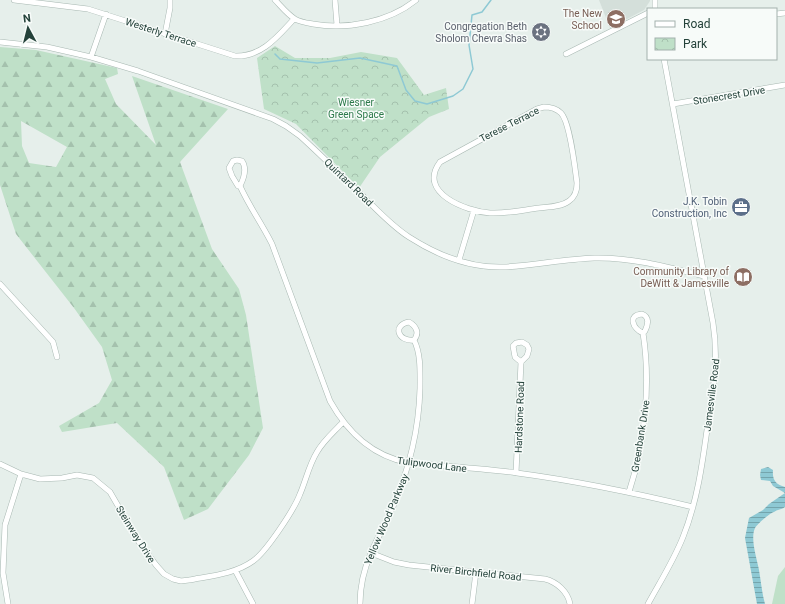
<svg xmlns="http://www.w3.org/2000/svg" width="785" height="604" font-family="Roboto,sans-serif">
<defs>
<pattern id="forest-firs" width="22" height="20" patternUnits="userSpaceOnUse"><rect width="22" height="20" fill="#bfe0c8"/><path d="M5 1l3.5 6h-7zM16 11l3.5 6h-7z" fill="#a4c1ad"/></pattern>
<pattern id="park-crowns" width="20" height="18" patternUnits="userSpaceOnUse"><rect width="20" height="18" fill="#bfe0c8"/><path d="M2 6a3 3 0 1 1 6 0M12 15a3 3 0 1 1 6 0" fill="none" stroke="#a4c1ad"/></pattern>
<pattern id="water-rules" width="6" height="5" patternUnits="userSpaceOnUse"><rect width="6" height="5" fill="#8ec9d4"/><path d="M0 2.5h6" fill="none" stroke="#74a5ad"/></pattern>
</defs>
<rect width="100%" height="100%" fill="#e6efeb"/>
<path fill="#d4dfda" d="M599 0H650V1L644 10 610 28Z"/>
<path fill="#bfe0c8" d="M785 567V604H772L778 576Z"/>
<path fill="url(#forest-firs)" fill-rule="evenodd" d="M0 47 36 50 117 68 118 74 105 79 116 104 156 145 132 76 228 109 180 162 212 249 239 289 246 315 263 428 249 455 208 509 184 520 164 467 117 423 62 432 59 426 99 403 112 380 102 347 74 308 16 234 0 185ZM21 121 67 147 56 167 29 163 22 146Z"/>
<path fill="url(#park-crowns)" d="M275 46 295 58H330L361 52 397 58 424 95 446 88 449 109 429 117 380 157 359 188 296 124 264 109 257 58Z"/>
<path fill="url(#water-rules)" d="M768 467 773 470C772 480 776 485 785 487V507C781 510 778 509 774 512 770 513 757 524 755 528 750 539 757 559 759 570 761 582 762 593 765 604H757L745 538 749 518 763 510 769 504 785 493 773 486 770 481 761 480 760 475 761 469Z"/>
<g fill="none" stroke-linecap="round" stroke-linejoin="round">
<path stroke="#8ec9d4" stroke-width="1.5" d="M275 54 280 59 317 63 360 58 397 66 406 90 415 101 427 104 453 96 463 89 473 69 469 45 472 15 482 12 491 0"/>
<defs>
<path id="minor" d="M14 0 88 9 235 56C262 57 278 36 294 19
M275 0C281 6 287 14 295 19 300 22 307 23 313 24 347 30 389 22 416 0
M335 0 337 25
M655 0V9
M776 14 785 13
M165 34 170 8V0
M0 42 47 47 91 57 138 71 273 119 286 126 300 136C322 156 343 177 364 197 378 211 392 226 409 237 437 255 470 268 503 267 533 266 563 259 594 258 630 257 668 267 704 276
M566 54 648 13
M91 57 106 14
M673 104 785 85
M544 107C550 107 556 108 561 113 570 122 575 168 577 183 577 190 575 197 569 201 561 207 549 207 539 208 523 210 506 214 490 213 466 211 417 193 440 162L537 109Z
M237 160 242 161C247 168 244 178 240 186H238L232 176 229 168 233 161Z
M240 186C249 206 262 224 272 244L330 401C348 433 372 456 409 463 445 466 482 468 517 473 577 481 635 493 693 507
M459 260 474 210
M0 284 53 342 57 357
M642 314C650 317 648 325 645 331L643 333C633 329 627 315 642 314Z
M409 322C416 326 420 333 414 340 398 342 392 325 409 322Z
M522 342 527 345 529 349 527 356 521 362 515 357 513 346 516 343Z
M0 464 21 474 40 479 62 478 77 475 93 478 110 492 139 542 156 565 164 574 173 579 181 581 189 580C210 576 235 574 253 561 266 552 294 510 300 494 306 480 309 465 317 452 324 440 334 432 343 422
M516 473 521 362
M629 492C645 443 651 384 643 333
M371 553 394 562 409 565 545 579C557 582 568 592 570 604
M235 570 253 604
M8 604 3 573 5 525 21 474
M360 604C360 587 364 569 371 553 377 538 386 524 392 509 409 470 419 430 420 388 420 371 421 354 414 340
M472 604 476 572
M648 604C660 582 674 560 683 537 697 502 702 466 707 430 713 392 719 361 713 323L664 59"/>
</defs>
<use href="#minor" stroke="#a8b8b2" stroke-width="6"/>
<use href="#minor" stroke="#fff" stroke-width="5"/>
</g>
<defs>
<symbol id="school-disc" viewBox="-11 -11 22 22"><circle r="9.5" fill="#8d6e63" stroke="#f7fbf9"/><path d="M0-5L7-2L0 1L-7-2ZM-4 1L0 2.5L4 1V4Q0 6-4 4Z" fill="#fff"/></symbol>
<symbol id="synagogue-disc" viewBox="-11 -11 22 22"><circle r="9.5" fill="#6b7280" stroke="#f7fbf9"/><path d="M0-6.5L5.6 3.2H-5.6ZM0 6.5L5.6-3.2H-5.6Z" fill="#fff"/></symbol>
<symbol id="office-disc" viewBox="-11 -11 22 22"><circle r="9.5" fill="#5c6f8a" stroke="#f7fbf9"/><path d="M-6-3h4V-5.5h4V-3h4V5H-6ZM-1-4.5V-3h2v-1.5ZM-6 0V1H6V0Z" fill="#fff"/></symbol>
<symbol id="library-disc" viewBox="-11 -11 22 22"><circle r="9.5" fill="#8d6e63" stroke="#f7fbf9"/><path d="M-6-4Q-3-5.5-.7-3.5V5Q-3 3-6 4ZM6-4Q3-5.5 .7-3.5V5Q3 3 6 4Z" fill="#fff"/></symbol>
</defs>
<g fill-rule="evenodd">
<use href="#school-disc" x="605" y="8" width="22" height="22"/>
<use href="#synagogue-disc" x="530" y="21" width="22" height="22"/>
<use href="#office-disc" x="730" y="196" width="22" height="22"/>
<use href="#library-disc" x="732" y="266" width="22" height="22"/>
</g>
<g text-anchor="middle" stroke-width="3" stroke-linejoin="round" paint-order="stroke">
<g font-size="10" fill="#785e54" stroke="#f7fbf9" text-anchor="end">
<text x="602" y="17">The New<tspan x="602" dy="12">School</tspan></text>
<text x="729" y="275">Community Library of<tspan x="729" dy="12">DeWitt &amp; Jamesville</tspan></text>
</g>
<g font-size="10" fill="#5b616d" stroke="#f7fbf9" text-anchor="end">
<text x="527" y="30">Congregation Beth<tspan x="527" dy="12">Sholom Chevra Shas</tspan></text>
</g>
<g font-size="10" fill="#24423a" stroke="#f7fbf9">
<text transform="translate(161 32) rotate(18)" y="4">Westerly Terrace</text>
<text transform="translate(729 95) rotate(-9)" y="4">Stonecrest Drive</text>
<text transform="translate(509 124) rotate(-27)" y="4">Terese Terrace</text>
<text transform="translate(349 182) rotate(44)" y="4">Quintard Road</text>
<text transform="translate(711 395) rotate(-83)" y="4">Jamesville Road</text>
<text transform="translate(519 417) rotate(-88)" y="4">Hardstone Road</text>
<text transform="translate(640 436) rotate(-81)" y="4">Greenbank Drive</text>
<text transform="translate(432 464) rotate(7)" y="4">Tulipwood Lane</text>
<text transform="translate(386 519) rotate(-67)" y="4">Yellow Wood Parkway</text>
<text transform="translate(136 534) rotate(58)" y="4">Steinway Drive</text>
<text transform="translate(476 572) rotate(6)" y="4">River Birchfield Road</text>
</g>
<g font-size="10" fill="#2d7a4b" stroke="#f7fbf9">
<text x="356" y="106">Wiesner<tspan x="356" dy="12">Green Space</tspan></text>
</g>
<g font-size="10" fill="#4e5e75" stroke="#f7fbf9" text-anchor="end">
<text x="727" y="205">J.K. Tobin<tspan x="727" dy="12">Construction, Inc</tspan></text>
</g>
</g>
<rect x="647" y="8" width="130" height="52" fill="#f7fbf9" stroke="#a3b1ad"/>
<rect x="655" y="21" width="20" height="6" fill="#ffffff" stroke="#a3b1ad"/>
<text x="683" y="28" font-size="12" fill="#24423a">Road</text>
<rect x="655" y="38" width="20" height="12" fill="url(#park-crowns)" stroke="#a3b1ad"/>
<text x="683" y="48" font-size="12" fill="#24423a">Park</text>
<g transform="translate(28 28) rotate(353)" stroke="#f7fbf9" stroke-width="3" paint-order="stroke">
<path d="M0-3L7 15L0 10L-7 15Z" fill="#24423a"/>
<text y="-6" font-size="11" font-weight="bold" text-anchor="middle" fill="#24423a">N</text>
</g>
</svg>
